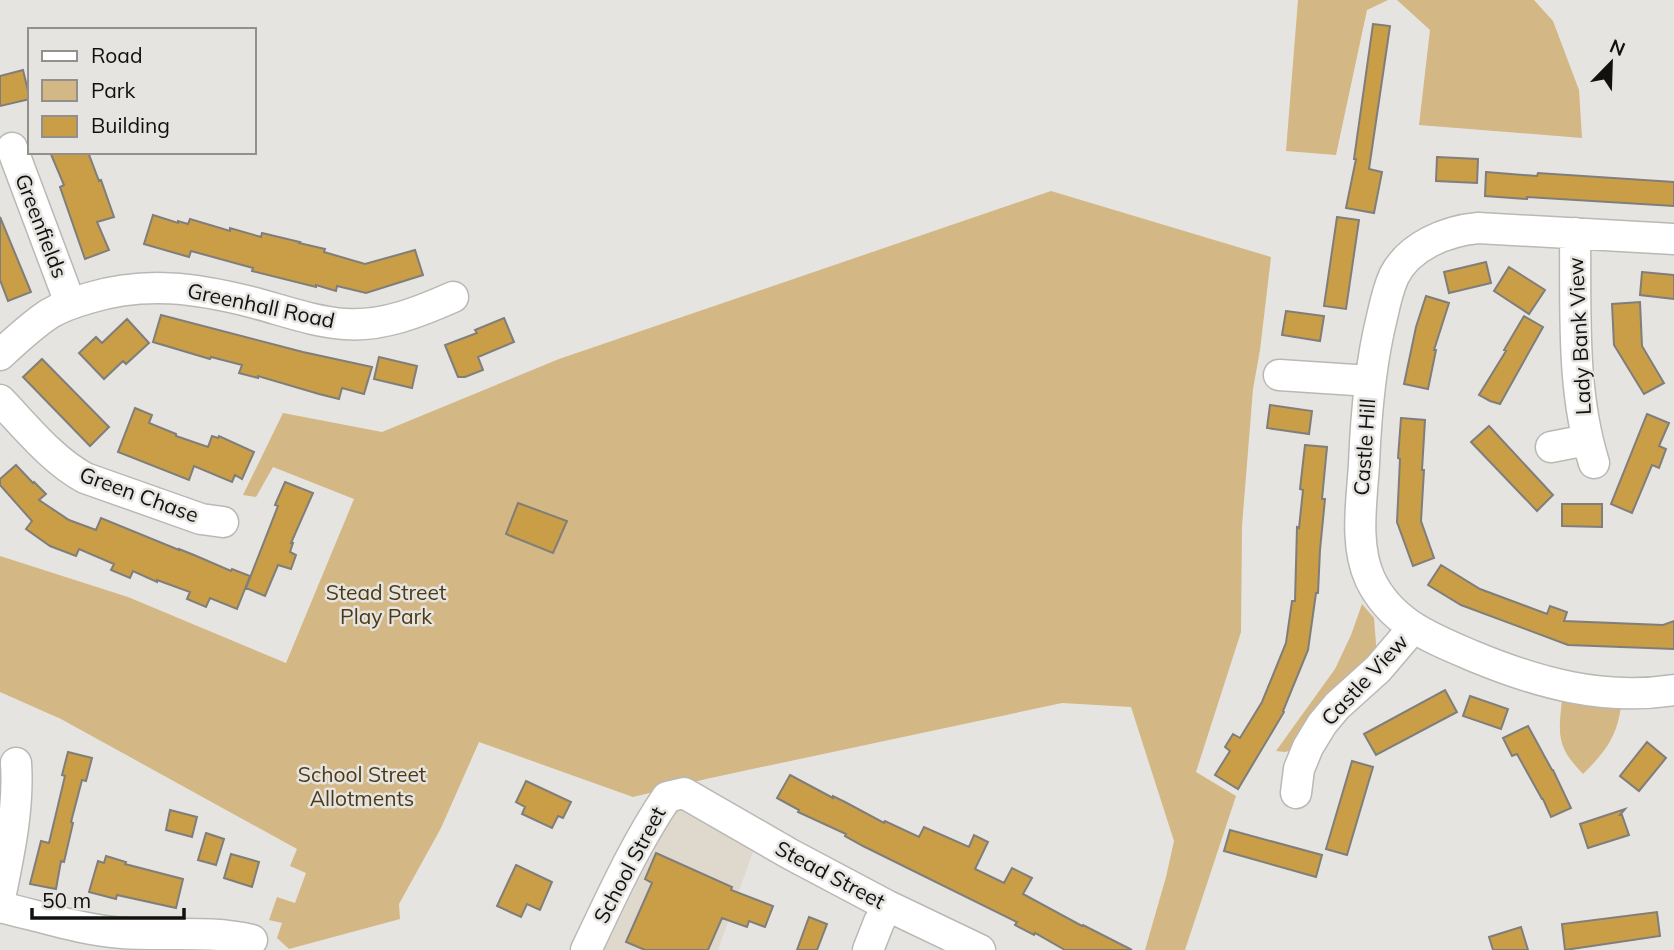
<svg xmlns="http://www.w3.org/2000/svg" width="1674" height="950" font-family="Mulish,sans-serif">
<rect width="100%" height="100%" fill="#e6e4e0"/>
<path fill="#ded8cd" d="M676 806 756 843 718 950H604Z"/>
<path fill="#d3b784" d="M1298 0H1388L1367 10 1336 155 1286 151Z
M1397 0H1534L1553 21 1579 90 1582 138 1419 125 1430 30Z
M1051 191 1271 257 1260 350 1253 389 1242 526 1241 632 1196 772 1236 796 1185 950H1145L1166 877 1174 841 1131 707 1062 703 706 779 633 797 479 742 441 828 399 904 400 919 289 949 277 938 282 923 269 920 277 897 295 903 306 873 290 866 297 849 61 719 0 692V556L128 597 286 663 354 499 273 467 256 497 243 495 283 413 382 432 559 359Z
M1362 604 1374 618 1377 657 1292 750 1285 752 1276 751 1335 669 1351 635Z
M1562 700 1621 706C1617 738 1604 753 1583 774 1557 747 1558 736 1562 700Z"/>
<path fill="#c99e46" stroke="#807e7a" stroke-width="2" d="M1373 24 1390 26 1369 169 1382 172 1374 213 1346 208 1356 159H1354Z
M23 70 30 99 0 106V76Z
M50 152H88L99 181 101 180 114 217 97 222 109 250 85 259 60 187 64 185Z
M1437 157 1478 159 1477 183 1436 181Z
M1486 172 1537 176 1538 173 1674 182V206L1527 197V199L1485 196Z
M153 215 178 223V221L188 224 190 219 230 231V228L261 237 262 233 300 242 299 243 325 249 324 252 365 264 415 250 423 275 366 293 337 286 336 291 316 285V287L252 271 253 268 191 251 189 257 144 244Z
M0 217 31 292 8 301 0 280Z
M1337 217 1359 220 1346 309 1324 306Z
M1486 262 1491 283 1449 293 1444 272Z
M1509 267 1545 290 1529 314 1494 291Z
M1642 272 1674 275V299L1640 295Z
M1426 296 1449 303 1434 350H1436L1428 389 1404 384 1416 327Z
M1640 302 1642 346 1664 383 1644 394 1614 345 1612 304Z
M1286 311 1324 316 1320 341 1282 335Z
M161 315 303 352 372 367 364 394 342 388 339 399 319 394 258 376V378L239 373 242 365 211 357 210 359 153 342Z
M1524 316 1543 327 1500 404 1490 401 1479 395 1506 351 1504 350Z
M504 318 514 342 478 357 483 370 465 377H458L445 345 477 333 475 330Z
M127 319 149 343 126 364 123 361 104 379 79 353 96 337 102 343Z
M379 357 417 366 412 388 374 379Z
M42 359 109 427 90 446 23 377Z
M1270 405 1312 411 1309 434 1267 428Z
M135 408 152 415 149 423 176 434V436L208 447 212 436 218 438 219 436 254 452 242 479 235 475 232 482 194 466 189 480 118 452Z
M1647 414 1669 423 1659 446 1666 449 1659 468 1652 465 1632 513 1611 504Z
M1401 418 1425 420 1422 470H1424L1421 521 1434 558 1413 566 1397 522 1400 459 1398 458Z
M1489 426 1553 495 1537 511 1471 442Z
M1305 445 1327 447 1322 499H1325L1320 550 1318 593H1316L1308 650 1283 711 1284 712 1238 789 1215 775 1230 751 1225 747 1233 734 1240 738 1262 702 1286 643 1292 601H1295L1297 527 1299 528 1303 490 1300 489Z
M16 465 33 483 34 482 46 494 39 500 69 520 96 530 101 518 179 550V549L194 555 231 571 232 569 250 576 237 609 210 598 206 607 187 599 190 592 157 580V582L133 571 130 578 111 570 114 564 79 549 76 556 50 546 26 529 32 521 0 485V479Z
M285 482 313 493 291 543H293L290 552 296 555 291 569 278 565 265 596 246 588 278 506 275 505Z
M518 503 567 521 553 553 506 534Z
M1562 504H1602V527L1562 526Z
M1441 565 1480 589 1547 614 1550 606 1567 612 1564 621 1663 625 1674 621V649L1568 645 1461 605 1428 585Z
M1445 690 1457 712 1376 755 1364 734Z
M1470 696 1508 709 1501 729 1463 716Z
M1528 726 1552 770H1553L1571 808 1551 817 1543 799H1542L1517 754 1512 756 1503 738Z
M1647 742 1666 758 1639 791 1620 776Z
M68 752 92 758 86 781 82 780 71 822 73 823 64 862 61 861 56 889 30 884 41 841 49 843 65 776 62 775Z
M1352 761 1373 767 1347 855 1326 849Z
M790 775 833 798V796L845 802 884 823 885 821 919 837 924 827 969 847 974 835 988 842 975 869 1004 883 1012 868 1032 878 1023 894 1082 926 1083 925 1132 950H1065L1035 933 1034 935 1015 925 1017 922 863 846 845 836 846 834 798 812 799 810 777 798Z
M526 781 571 802 563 818 558 816 552 828 522 814 525 807 516 802Z
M1625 809 1620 815H1622L1629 835 1588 848 1580 824Z
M170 810 197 817 192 837 166 830Z
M1230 830 1322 855 1316 877 1224 851Z
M206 833 224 839 216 865 198 860Z
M656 853 732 887 731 890 773 906 765 927 749 921 747 927 722 918 708 950H645L626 942 652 883 645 879Z
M231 854 259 862 252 887 224 878Z
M106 856 126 862 125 864 183 879 176 908 117 895 116 899 89 892 98 861 104 863Z
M516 865 552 882 540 910 527 904 521 917 497 906Z
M1657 912 1660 936 1565 950 1562 924Z
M809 917 827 924 817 950H797Z
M1521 927 1528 950H1493L1489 937Z"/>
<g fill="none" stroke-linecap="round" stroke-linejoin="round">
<defs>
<path id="minor" d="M12 148 70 303
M1575 233C1576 309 1571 389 1594 463
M1674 239 1478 228C1446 231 1409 246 1394 276 1388 289 1385 303 1382 317 1370 365 1366 414 1364 464 1362 500 1354 544 1370 579 1391 623 1431 638 1473 656 1538 683 1603 701 1674 690
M0 355C16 340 31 326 49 314 62 306 75 302 89 298 145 281 196 288 251 302 282 310 314 322 345 324 382 327 419 312 453 297
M1279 375 1370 381
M0 400C26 427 52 460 85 478L201 519 223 522
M1551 447 1587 440
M1296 793 1299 769 1308 747 1322 724 1337 706 1378 669 1413 628
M0 898C9 854 19 808 16 763
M0 907C40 916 81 930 122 933 166 936 210 930 252 940
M586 950C611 898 635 844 667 797L684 793 790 854 888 906 980 950
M868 950 879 922 888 906"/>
</defs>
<use href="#minor" stroke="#bab8b4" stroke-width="33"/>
<use href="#minor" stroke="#fff" stroke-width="30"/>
</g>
<g text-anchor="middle" stroke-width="5" stroke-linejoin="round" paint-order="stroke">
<g font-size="21" fill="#121110" stroke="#e6e4e0">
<text transform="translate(41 226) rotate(69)" y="7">Greenfields</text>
<text transform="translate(261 306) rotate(12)" y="7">Greenhall Road</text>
<text transform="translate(1580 336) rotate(-93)" y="7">Lady Bank View</text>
<text transform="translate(1365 447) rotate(-86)" y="7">Castle Hill</text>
<text transform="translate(139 495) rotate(20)" y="7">Green Chase</text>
<text transform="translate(1365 680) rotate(-47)" y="7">Castle View</text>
<text transform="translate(630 865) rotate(-62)" y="7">School Street</text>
<text transform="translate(830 875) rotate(28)" y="7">Stead Street</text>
</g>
<g font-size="21" fill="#4d3a15" stroke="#e6e4e0">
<text x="386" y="600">Stead Street<tspan x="386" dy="24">Play Park</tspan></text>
<text x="362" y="782">School Street<tspan x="362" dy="24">Allotments</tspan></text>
</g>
</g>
<rect x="28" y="28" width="228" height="126" fill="#e6e4e0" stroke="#91908d" stroke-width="2"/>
<rect x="42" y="51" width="35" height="10" fill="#ffffff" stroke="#91908d" stroke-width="2"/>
<text x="91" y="63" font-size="21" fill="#121110">Road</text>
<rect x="42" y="80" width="35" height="21" fill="#d3b784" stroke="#91908d" stroke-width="2"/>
<text x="91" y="98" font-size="21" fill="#121110">Park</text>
<rect x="42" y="116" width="35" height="21" fill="#c99e46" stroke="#91908d" stroke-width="2"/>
<text x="91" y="133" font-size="21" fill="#121110">Building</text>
<g transform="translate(1611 63) rotate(23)" stroke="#e6e4e0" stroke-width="5" paint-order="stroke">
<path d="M0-5L12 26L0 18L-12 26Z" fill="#121110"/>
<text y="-10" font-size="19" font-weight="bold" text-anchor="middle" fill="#121110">N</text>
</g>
<path d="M32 908v10h152v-10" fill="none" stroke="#121110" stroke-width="3.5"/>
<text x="42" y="908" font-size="21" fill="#121110" stroke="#e6e4e0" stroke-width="5" paint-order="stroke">50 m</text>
</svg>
